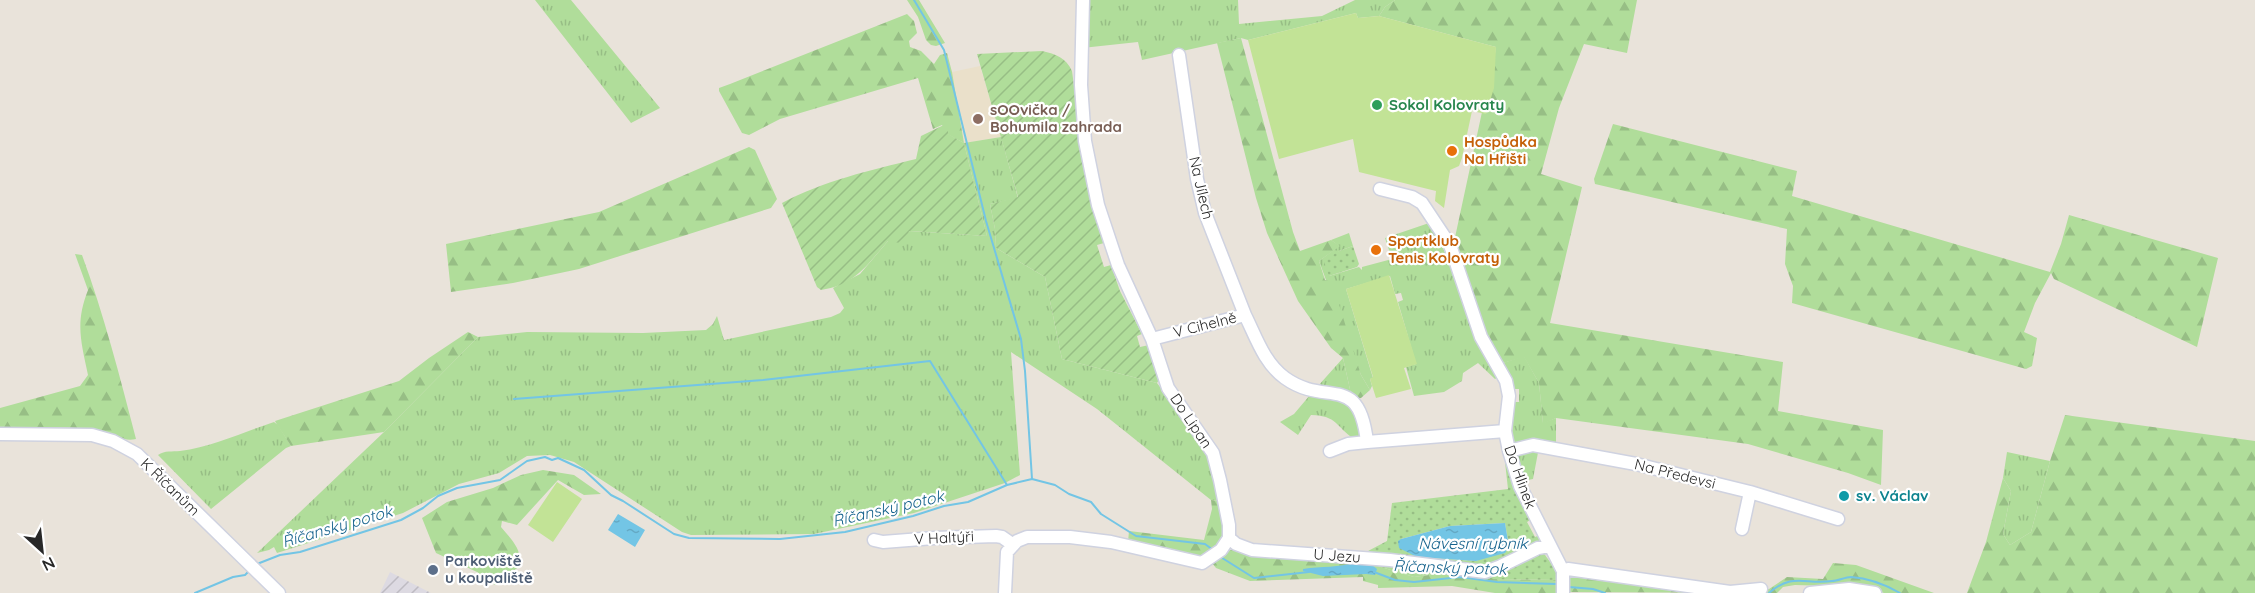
<svg xmlns="http://www.w3.org/2000/svg" width="2255" height="593" font-family="Quicksand,sans-serif">
<defs>
<pattern id="industrial-furrows" width="10" height="10" patternUnits="userSpaceOnUse" patternTransform="scale(1.5)"><rect width="10" height="10" fill="#dddae2"/><path d="M-1 1l2-2M0 10L10 0M9 11l2-2" fill="none" stroke="#bebbc2"/></pattern>
<pattern id="grass-tufts" width="24" height="20" patternUnits="userSpaceOnUse" patternTransform="scale(1.5)"><rect width="24" height="20" fill="#b0dd9a"/><path d="M3 7l-1-3M5 7V3M7 7l1-3M15 17l-1-3M17 17v-4M19 17l1-3" fill="none" stroke="#97be85"/></pattern>
<pattern id="forest-firs" width="22" height="20" patternUnits="userSpaceOnUse" patternTransform="scale(1.5)"><rect width="22" height="20" fill="#b0dd9a"/><path d="M5 1l3.5 6h-7zM16 11l3.5 6h-7z" fill="#97be85"/></pattern>
<pattern id="park-dots" width="8" height="8" patternUnits="userSpaceOnUse" patternTransform="scale(1.5)"><rect width="8" height="8" fill="#b0dd9a"/><path d="M2 2h.1M6 6h.1" fill="none" stroke="#97be85" stroke-width="1.8" stroke-linecap="round"/></pattern>
<pattern id="garden-furrows" width="10" height="10" patternUnits="userSpaceOnUse" patternTransform="scale(1.5)"><rect width="10" height="10" fill="#b0dd9a"/><path d="M-1 1l2-2M0 10L10 0M9 11l2-2" fill="none" stroke="#97be85"/></pattern>
<pattern id="water-ripples" width="26" height="14" patternUnits="userSpaceOnUse" patternTransform="scale(1.5)"><rect width="26" height="14" fill="#73c5e5"/><path d="M2 4q2-2 4 0t4 0M15 11q2-2 4 0t4 0" fill="none" stroke="#64a9c4"/></pattern>
</defs>
<rect width="100%" height="100%" fill="#e9e3da"/>
<path fill="url(#industrial-furrows)" d="M390 572 431 593H380Z"/>
<path fill="#eae0ca" d="M980 66 1001 137 964 143 952 72Z"/>
<path fill="url(#grass-tufts)" d="M535 0H571L660 108 631 123Z
M1086 0H1238L1239 24 1322 16 1355 0H1395L1385 7 1379 16 1358 18 1356 13 1248 40 1241 38 1142 60 1138 42 1082 48Z
M1001 137 1018 198 990 204 995 229 996 248 1045 277 1062 359 1157 383 1200 439 1209 456 1220 501 1211 500 1097 409 1011 352 1020 475 1005 483 914 513 814 534 691 535 682 532 574 462 550 455 527 456 499 473 459 484 403 513 277 553 274 547 269 550 257 553 384 432 478 337 527 332 643 333 706 330 713 324 717 316 724 340 831 317 840 313 844 308 833 288 860 274 888 241 909 231 987 236 964 143Z
M1429 223 1453 267 1498 377 1495 379 1478 363 1463 373 1462 381 1444 392 1414 396 1406 367 1416 364 1398 302 1403 300 1401 293 1395 294 1390 276 1346 289 1373 378 1370 379 1372 386 1370 390 1361 375 1319 261 1339 246 1331 240 1349 233 1353 246 1339 251 1329 276 1359 267 1362 270V267L1392 259 1385 238Z
M1524 356 1539 383 1543 423 1556 418V444L1540 442 1533 479 1523 481 1512 434 1514 402H1519V389H1512L1503 363Z
M1343 358 1351 394 1318 386Z
M1310 395 1338 399 1354 409 1361 438 1354 439C1335 426 1338 416 1311 415L1298 435 1280 422 1294 414Z
M274 422 278 425 291 446 286 448 211 509 158 455C165 450 172 452 180 451 213 447 243 432 274 422Z
M2007 452 2050 461 2031 532 2010 545 2003 534 2011 491 2003 478Z"/>
<path fill="url(#forest-firs)" d="M907 0H919L945 43 936 46 931 45 926 40 918 17Z
M1395 0H1637L1627 53 1584 44 1559 108 1541 174 1582 187 1550 323 1783 362 1778 411 1883 430 1881 485 1848 473 1748 444 1556 418 1543 424 1539 383 1524 357 1503 363 1495 357 1454 242 1482 112 1486 114 1496 47 1379 16 1385 7Z
M907 14 914 21 917 33 909 41 910 47 921 51 934 64 940 55 947 53 952 72 964 143 947 134 942 125 933 129 918 78 780 119 749 135 742 133 719 91V88L730 84Z
M1241 38 1293 232 1300 251 1331 240 1340 246 1319 261 1325 280 1332 282 1361 375 1370 390 1361 398 1356 399 1351 394 1343 358 1331 348 1298 301 1267 233 1256 198 1217 43Z
M1613 124 1797 171 1792 196 2050 272 2061 244 2069 215 2218 258 2197 347 2054 279 2051 273 2035 303 2024 332 2037 338 2032 366 2026 369 1792 303 1793 286 1785 264 1787 229 1595 184 1594 179Z
M749 147 755 150 777 199 771 208 579 269 513 283 451 292 446 244 599 212Z
M75 254 82 255C104 315 120 377 136 439 124 442 116 435 104 432 74 424 32 429 0 429V408L80 386 88 375C81 341 75 323 88 290Z
M468 332 478 337 384 432 291 446 276 423 275 421 399 381 429 358Z
M2065 415 2255 441V593H1967L1986 542 2003 478 2011 491 2003 534 2010 545 2031 532 2050 461Z
M543 470 574 475 601 494 584 495 558 480 517 525 502 521 501 527C512 540 522 549 520 566L495 585 477 572 436 553 422 518 447 502 493 488 521 475Z
M1211 500 1220 501C1226 536 1229 535 1201 558L1128 542 1129 531 1204 540 1212 509Z
M1235 549 1303 557 1308 560 1325 562 1332 559 1368 563 1414 577 1443 573 1490 579 1559 580 1558 593H1495L1452 586 1378 588V585L1363 581V577L1250 581 1216 568 1212 563 1227 551Z
M1833 563 1856 565 1934 593H1884L1865 587 1795 585 1783 587 1777 593 1568 592V569L1691 588 1769 589 1787 577 1823 579Z"/>
<path fill="url(#park-dots)" fill-rule="evenodd" d="M1353 246 1359 264 1357 267 1329 276 1324 261 1339 251Z
M1508 461 1532 519 1527 522 1535 537 1540 535 1541 540 1538 543C1544 557 1556 565 1559 580L1490 579 1443 573 1414 577 1368 563V551L1387 541 1392 503 1508 489 1505 462ZM1505 523 1509 547 1476 561 1417 557 1401 539 1450 526Z"/>
<path fill="url(#garden-furrows)" d="M1042 51C1056 54 1066 58 1072 71L1087 183 1104 243 1097 245 1104 267 1111 265 1120 291 1142 334 1137 336 1140 347 1149 345 1161 376 1157 383 1062 359 1045 277 996 248 995 229 990 204 1018 197 977 54Z
M948 123V134L964 143 987 236 909 231 908 235 900 243 888 241C867 265 855 285 821 290L817 287 782 203C823 181 871 170 916 159L921 136Z"/>
<path fill="#c2e396" d="M1356 13 1358 18 1379 16 1496 47 1494 88 1486 114 1472 111 1462 158 1459 166 1450 170 1444 208 1435 201 1436 191 1359 172 1353 139 1279 159 1248 40Z
M1389 275 1417 364 1404 368 1411 389 1376 398 1370 379 1373 377 1346 289Z
M557 482 582 499 553 542 528 525Z"/>
<path fill="url(#water-ripples)" d="M618 514 645 530 635 547 608 530Z
M1505 523 1509 547 1505 553 1476 561 1417 557 1399 548 1398 541 1401 539 1450 526Z
M1356 562 1372 565 1377 569 1375 575 1366 574 1323 576 1303 571V569C1321 566 1339 568 1356 562Z"/>
<g fill="none" stroke-linecap="round" stroke-linejoin="round">
<path stroke="#73c5e5" stroke-width="2" d="M914 0 944 50 986 221 1021 339 1025 371 1032 479
M514 399 763 380 930 361 1007 485
M1219 556 1254 578 1309 572
M257 564 280 555 300 552 401 520 423 508 438 496 457 488 500 480 527 461 545 457 552 460 558 458 584 470 611 495 623 501 674 534 689 538 780 539 845 532 913 516 944 506 968 502 1007 485 1032 479 1055 485 1069 494 1091 502 1101 514 1136 536 1205 544 1213 550
M1374 572 1395 580 1414 582 1460 577 1497 582 1557 584
M1569 587 1593 589 1605 593
M195 593 233 577 245 575 250 570
M1769 593C1793 572 1805 585 1832 581 1838 581 1845 577 1851 577 1867 578 1886 585 1900 593"/>
<defs>
<path id="minor" d="M1179 55 1197 179 1205 213 1245 315
M1380 189 1412 197 1422 203 1450 245 1481 337 1506 381 1509 396 1505 431 1509 451 1520 486 1563 571V593
M1152 339 1245 315C1256 337 1264 363 1285 378 1327 408 1359 371 1367 442L1505 431
M0 434 92 435 113 441 137 454 279 593
M1330 451 1348 444 1367 442
M1509 451 1533 445 1636 464 1750 492 1838 519
M1742 529 1750 492
M1229 538 1236 544 1252 550 1390 560 1485 572 1501 566 1538 548 1549 546
M874 540 883 542 934 538 996 536 1002 537 1012 544
M1563 571 1568 569 1730 592 1761 589
M1005 593 1007 552 1017 541 1027 537H1070L1111 542 1202 563 1221 550 1229 538V525L1220 480 1213 453 1168 388 1152 339 1118 265 1098 205 1085 141 1081 85 1083 0
M1810 593 1849 589 1875 593"/>
</defs>
<use href="#minor" stroke="#cfd2e0" stroke-width="15"/>
<use href="#minor" stroke="#fff" stroke-width="12"/>
</g>
<circle fill="#2e9e5b" stroke="#fff" stroke-width="2" cx="1377" cy="105" r="6"/>
<circle fill="#8d6e63" stroke="#fff" stroke-width="2" cx="978" cy="119" r="6"/>
<g fill="#e8710a" stroke="#fff" stroke-width="2">
<circle cx="1452" cy="151" r="6"/>
<circle cx="1376" cy="250" r="6"/>
</g>
<circle fill="#0f9aa8" stroke="#fff" stroke-width="2" cx="1844" cy="496" r="6"/>
<circle fill="#5c6f8a" stroke="#fff" stroke-width="2" cx="433" cy="570" r="6"/>
<g text-anchor="middle" stroke-width="4.5" stroke-linejoin="round" paint-order="stroke">
<g font-size="15" font-weight="bold" fill="#27864d" stroke="#fff" text-anchor="start">
<text x="1389" y="110">Sokol Kolovraty</text>
</g>
<g font-size="15" font-weight="bold" fill="#785e54" stroke="#fff" text-anchor="start">
<text x="990" y="115">sOOvička /<tspan x="990" dy="17">Bohumila zahrada</tspan></text>
</g>
<g font-size="15" font-weight="bold" fill="#c56008" stroke="#fff" text-anchor="start">
<text x="1464" y="147">Hospůdka<tspan x="1464" dy="17">Na Hřišti</tspan></text>
<text x="1388" y="246">Sportklub<tspan x="1388" dy="17">Tenis Kolovraty</tspan></text>
</g>
<g font-size="15" fill="#282828" stroke="#fff">
<text transform="translate(1201 188) rotate(77)" y="5">Na Jílech</text>
<text transform="translate(1205 325) rotate(-14)" y="5">V Cihelně</text>
<text transform="translate(1191 421) rotate(56)" y="5">Do Lipan</text>
<text transform="translate(1675 474) rotate(14)" y="5">Na Předevsi</text>
<text transform="translate(1520 477) rotate(70)" y="5">Do Hlinek</text>
<text transform="translate(170 487) rotate(44)" y="5">K Říčanům</text>
<text transform="translate(944 538) rotate(-3)" y="5">V Haltýři</text>
<text transform="translate(1337 556) rotate(4)" y="5">U Jezu</text>
</g>
<g font-size="15" font-weight="bold" fill="#0d838f" stroke="#fff" text-anchor="start">
<text x="1856" y="501">sv. Václav</text>
</g>
<g font-size="15" font-weight="bold" fill="#4e5e75" stroke="#fff" text-anchor="start">
<text x="445" y="566">Parkoviště<tspan x="445" dy="17">u koupaliště</tspan></text>
</g>
<g font-size="16" font-style="italic" fill="#16638d" stroke="#fff">
<text transform="translate(888 508) rotate(-13)" y="6">Říčanský potok</text>
<text transform="translate(337 526) rotate(-16)" y="6">Říčanský potok</text>
<text x="1473" y="549">Návesní rybník</text>
<text transform="translate(1450 567) rotate(2)" y="6">Říčanský potok</text>
</g>
</g>
<g transform="translate(42 551) rotate(153)" stroke="#ffffff" stroke-width="4.5" paint-order="stroke">
<path d="M0-4.5L10 22L0 15L-10 22Z" fill="#282828"/>
<text y="-9" font-size="16" font-weight="bold" text-anchor="middle" fill="#282828">N</text>
</g>
</svg>
